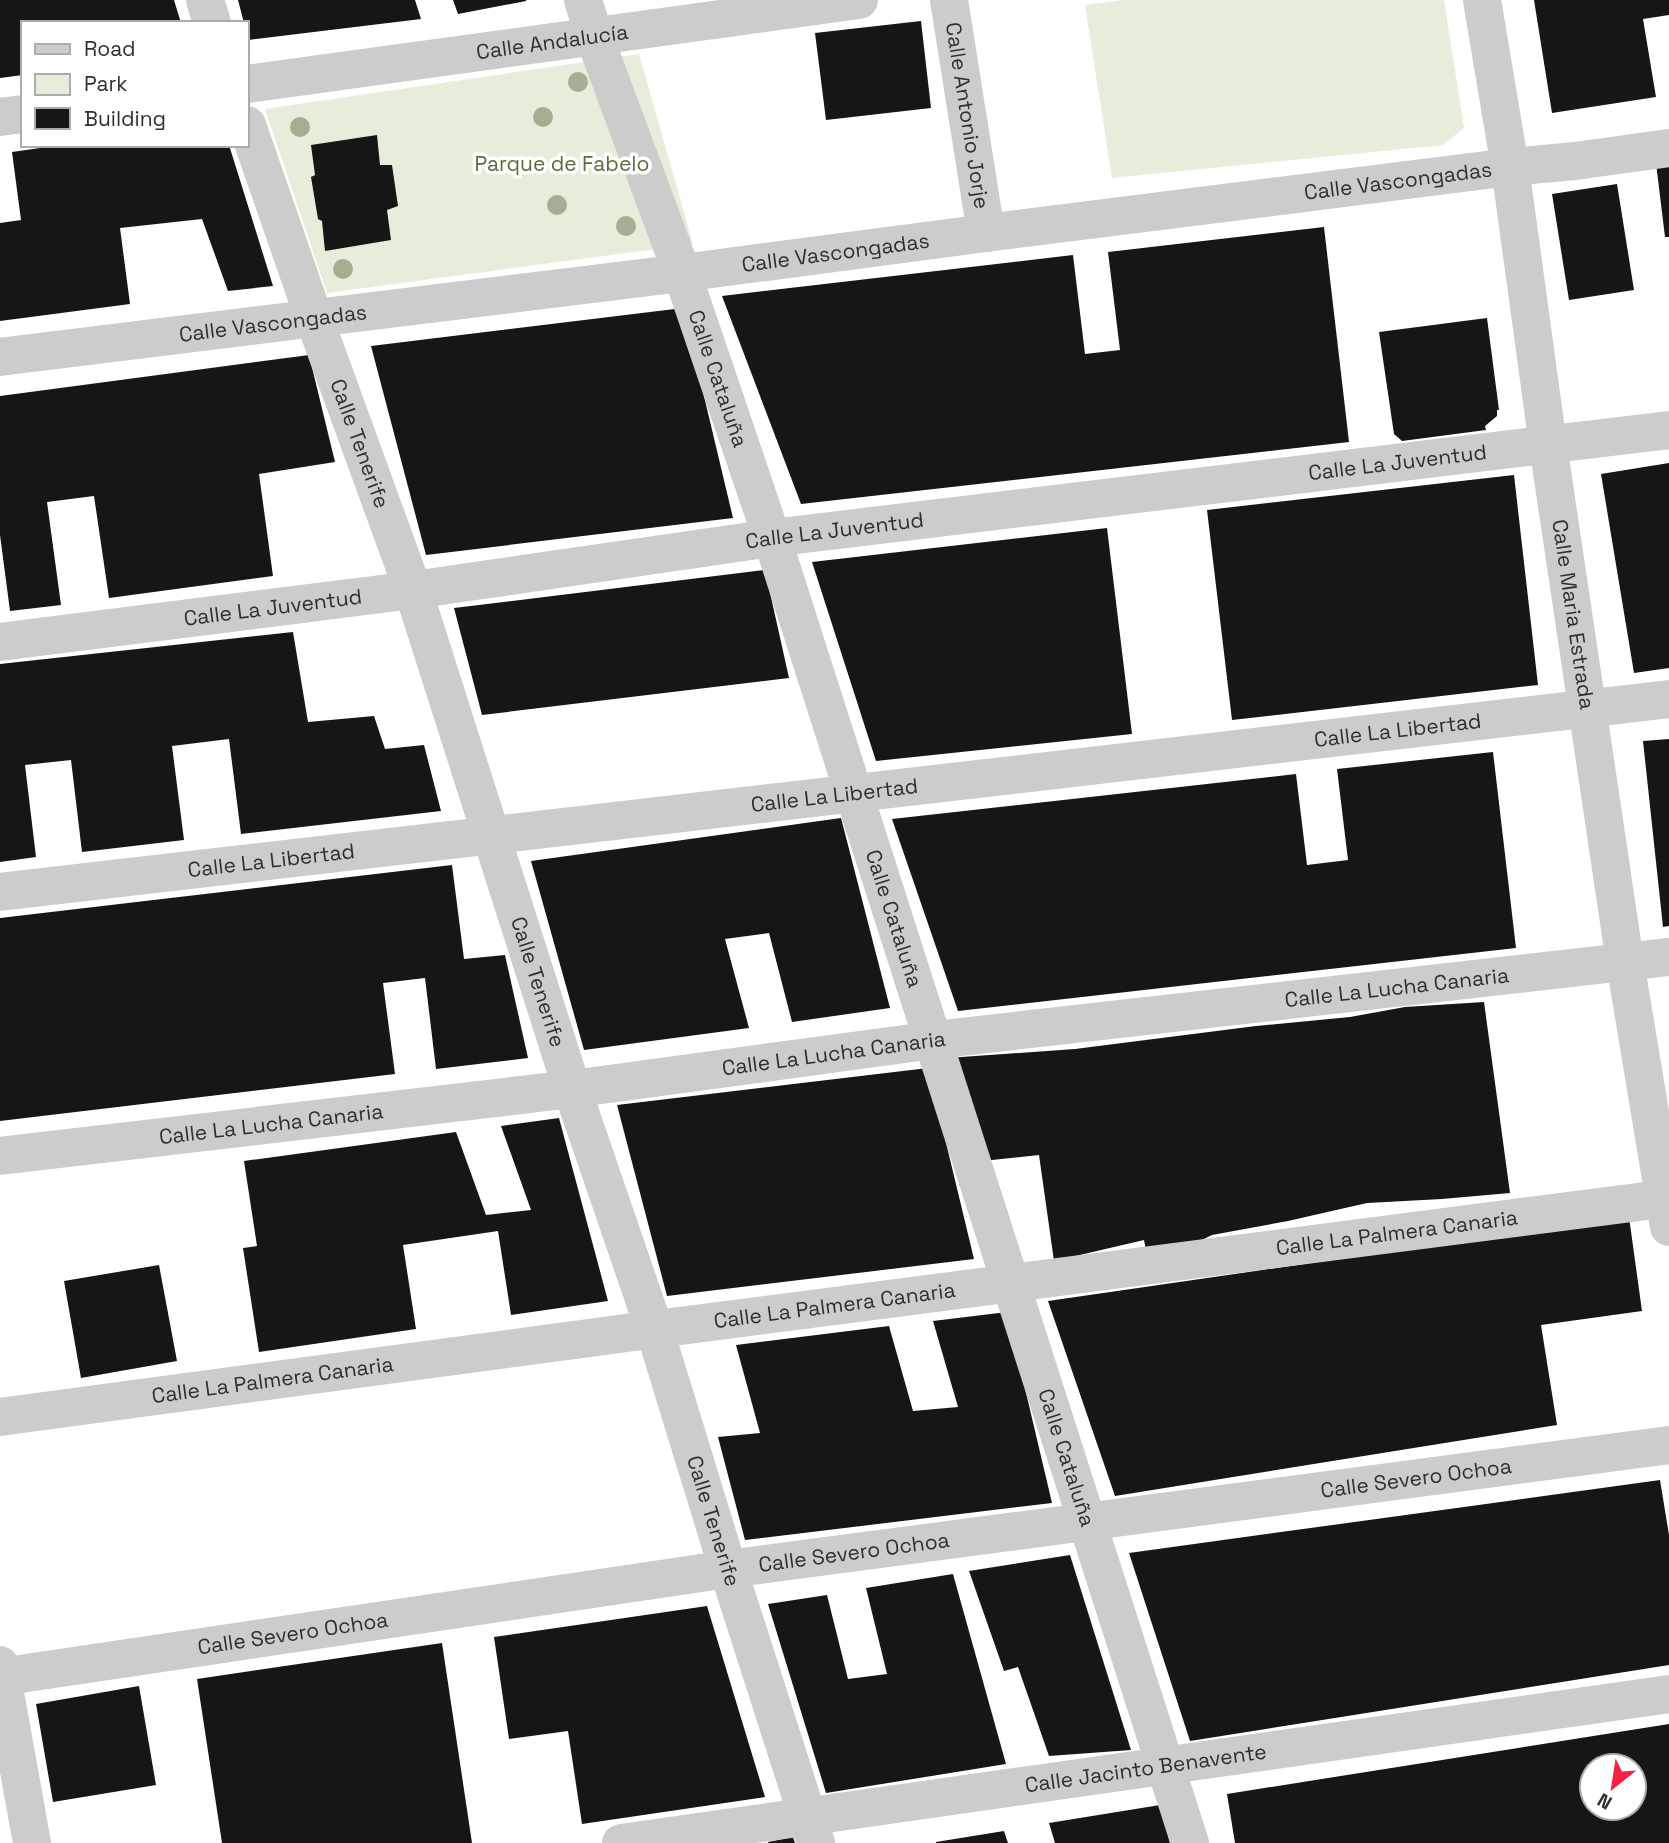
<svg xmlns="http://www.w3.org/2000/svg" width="1669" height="1843" font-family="'Space Grotesk',sans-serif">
<rect width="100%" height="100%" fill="#fff"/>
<path fill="#e6eddb" d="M1124 0H1444L1464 128 1443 145 1112 178 1085 5Z
M639 54 693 244 327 293 265 109Z"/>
<path fill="#161616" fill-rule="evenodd" d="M0 0H174L181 23H23V75L0 78Z
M238 0H415L421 19 248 40 247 23H244Z
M453 0H526V1L458 14Z
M1534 0H1669V15L1643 19 1656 97 1552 113Z
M921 21 931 108 826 120 815 33Z
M377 135 380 165H392L398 206 387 210 391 240 325 251 322 221 318 219 311 177 315 175 311 145Z
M61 145H229L273 286 228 291 202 219 120 228 130 304 0 321V223L21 220 12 152Z
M1669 161V237H1665L1656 163Z
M1617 184 1634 290 1569 300 1552 194Z
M1324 227 1349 442 801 504 722 296 1073 255 1085 354 1120 350 1108 252Z
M683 308 733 518 426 555 371 346Z
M1487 318 1499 410H1497V416L1485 426 1486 430 1402 441 1394 434 1379 332Z
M309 355 335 462 259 474 273 576 109 598 94 496 47 502 61 605 10 611 0 535V396Z
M1669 463V668L1634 673 1601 474Z
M1514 475 1538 685 1232 720 1207 510Z
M1107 528 1132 734 876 761 812 562Z
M765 570 789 678 482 715 454 608Z
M293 632 308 722 374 716 385 749 424 745 441 811 241 834 229 739 172 746 184 840 82 852 71 760 25 765 36 857 0 862V664Z
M1669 739V926L1663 927 1643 741Z
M1493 752 1516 948 958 1011 892 819 1296 774 1307 865 1348 860 1337 769Z
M841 818 890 1008 792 1022 769 933 725 939 749 1028 584 1050 531 861Z
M452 865 464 959 505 955 528 1058 436 1069 425 978 383 983 395 1074 0 1121V918Z
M1484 1002 1510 1193 1442 1199 1367 1203 1288 1221 1212 1235 1149 1266 1144 1240 1054 1261 1039 1155 973 1162 947 1058 1075 1049 1256 1026 1350 1017 1405 1007Z
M928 1068 974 1259 667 1296 617 1105Z
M559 1118 608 1301 511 1315 498 1231 403 1245 416 1329 259 1352 243 1248 257 1246 244 1161 456 1132 486 1215 531 1210 501 1126Z
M1629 1217 1642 1311 1541 1325 1557 1425 1115 1496 1048 1301Z
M159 1265 177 1361 81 1378 64 1281Z
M1007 1312 1052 1503 745 1540 718 1437 760 1433 736 1345 889 1326 913 1411 958 1407 933 1321Z
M1660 1480 1669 1535V1665L1190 1741 1129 1553Z
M1070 1555 1131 1750 1049 1756 1018 1667 1004 1671 969 1571Z
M953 1574 1006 1764 826 1793 768 1604 827 1595 848 1679 887 1674 866 1588Z
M707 1606 765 1797 582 1824 568 1731 509 1739 494 1637Z
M442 1643 472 1843H222L197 1679Z
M139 1686 156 1785 53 1802 36 1704Z
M1669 1724V1843H1235L1227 1794ZM1592 1766H1634V1808H1592Z
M1160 1805 1170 1843H1055L1049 1823Z
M1004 1831 1008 1843H936V1842Z
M793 1837 795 1843H768V1842Z"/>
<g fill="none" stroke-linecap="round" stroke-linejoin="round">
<g stroke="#ccc" stroke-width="38">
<path d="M205 0 212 23"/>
<path id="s1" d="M583 0 594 36 682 273 772 538 1190 1843"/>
<path id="s2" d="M949 0 986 233"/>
<path id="s3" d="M1482 0 1510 167 1548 445 1625 962 1669 1227"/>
<path id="s4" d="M247 84 859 0"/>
<path d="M0 117 23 114"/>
<path id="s5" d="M247 125 314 318 413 590 572 1089 654 1328 728 1569 816 1843"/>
<path id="s6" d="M0 357 682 273 986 233 1510 167 1575 161 1669 148"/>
<path id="s7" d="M0 642 413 590 772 538 1669 430"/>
<path id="s8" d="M0 892 1669 699"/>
<path id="s9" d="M0 1156 572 1089 934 1040 1669 957"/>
<path id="s10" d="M0 1417C556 1341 1112 1269 1669 1198"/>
<path d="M0 1665 32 1843"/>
<path id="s11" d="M0 1677 728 1569 1669 1445"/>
<path id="s12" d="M621 1843 1669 1694"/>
</g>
</g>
<g fill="#a2af92">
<circle cx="578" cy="82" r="10"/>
<circle cx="543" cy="117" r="10"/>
<circle cx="300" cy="127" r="10"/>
<circle cx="557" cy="205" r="10"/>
<circle cx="626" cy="226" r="10"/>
<circle cx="343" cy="269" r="10"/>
</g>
<g text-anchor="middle" stroke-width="7" stroke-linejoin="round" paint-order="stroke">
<g font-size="21" fill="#2f2f2f" stroke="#fff">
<text dy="7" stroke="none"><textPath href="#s4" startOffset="308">Calle Andalucía</textPath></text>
<text dy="7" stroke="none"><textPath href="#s2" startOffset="117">Calle Antonio Jorje</textPath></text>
<text dy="7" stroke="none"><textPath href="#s6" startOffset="1409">Calle Vascongadas</textPath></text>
<text dy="7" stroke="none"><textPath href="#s6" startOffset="842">Calle Vascongadas</textPath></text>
<text dy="7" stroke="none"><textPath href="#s6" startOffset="275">Calle Vascongadas</textPath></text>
<text dy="7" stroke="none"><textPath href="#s1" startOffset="402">Calle Cataluña</textPath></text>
<text dy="7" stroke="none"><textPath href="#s5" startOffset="338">Calle Tenerife</textPath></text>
<text dy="7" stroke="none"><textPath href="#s7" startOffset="1409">Calle La Juventud</textPath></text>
<text dy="7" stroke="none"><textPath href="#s7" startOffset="842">Calle La Juventud</textPath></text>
<text dy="7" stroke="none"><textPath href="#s7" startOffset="275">Calle La Juventud</textPath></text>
<text dy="7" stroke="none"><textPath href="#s3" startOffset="621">Calle Maria Estrada</textPath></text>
<text dy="7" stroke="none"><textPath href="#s8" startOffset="1407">Calle La Libertad</textPath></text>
<text dy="7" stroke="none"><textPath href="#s8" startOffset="840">Calle La Libertad</textPath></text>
<text dy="7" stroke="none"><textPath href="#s8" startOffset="273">Calle La Libertad</textPath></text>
<text dy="7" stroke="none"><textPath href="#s1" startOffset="970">Calle Cataluña</textPath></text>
<text dy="7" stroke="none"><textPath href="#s5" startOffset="905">Calle Tenerife</textPath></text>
<text dy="7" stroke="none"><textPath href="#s9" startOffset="1407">Calle La Lucha Canaria</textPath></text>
<text dy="7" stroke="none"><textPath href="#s9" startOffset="840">Calle La Lucha Canaria</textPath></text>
<text dy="7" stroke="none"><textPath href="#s9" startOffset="273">Calle La Lucha Canaria</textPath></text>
<text dy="7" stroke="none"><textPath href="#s10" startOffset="1409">Calle La Palmera Canaria</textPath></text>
<text dy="7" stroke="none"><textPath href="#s10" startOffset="842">Calle La Palmera Canaria</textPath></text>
<text dy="7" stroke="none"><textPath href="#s10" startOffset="275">Calle La Palmera Canaria</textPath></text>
<text dy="7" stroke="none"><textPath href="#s1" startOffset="1536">Calle Cataluña</textPath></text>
<text dy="7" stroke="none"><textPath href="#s11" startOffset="1430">Calle Severo Ochoa</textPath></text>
<text dy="7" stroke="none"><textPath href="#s5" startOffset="1472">Calle Tenerife</textPath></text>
<text dy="7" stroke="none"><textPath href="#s11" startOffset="863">Calle Severo Ochoa</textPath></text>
<text dy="7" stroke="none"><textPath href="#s11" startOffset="296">Calle Severo Ochoa</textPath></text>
<text dy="7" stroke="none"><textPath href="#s12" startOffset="530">Calle Jacinto Benavente</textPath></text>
</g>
<g font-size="21" fill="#566e38" stroke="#fff">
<text x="562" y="171">Parque de Fabelo</text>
</g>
</g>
<rect x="21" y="21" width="228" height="126" fill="#ffffff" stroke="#acacac" stroke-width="2"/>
<rect x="35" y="44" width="35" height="10" fill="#cccccc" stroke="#acacac" stroke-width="2"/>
<text x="84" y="56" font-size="21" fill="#2f2f2f">Road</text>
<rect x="35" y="74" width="35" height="21" fill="#e6eddb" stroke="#acacac" stroke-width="2"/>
<text x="84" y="91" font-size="21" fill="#2f2f2f">Park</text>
<rect x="35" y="108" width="35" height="21" fill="#161616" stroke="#acacac" stroke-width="2"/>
<text x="84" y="126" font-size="21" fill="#2f2f2f">Building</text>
<g transform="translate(1613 1787) rotate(210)"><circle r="33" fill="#ffffff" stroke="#acacac" stroke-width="2"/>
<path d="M0-5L12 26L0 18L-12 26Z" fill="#f52145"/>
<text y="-10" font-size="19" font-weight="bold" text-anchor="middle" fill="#2f2f2f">N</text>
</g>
</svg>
